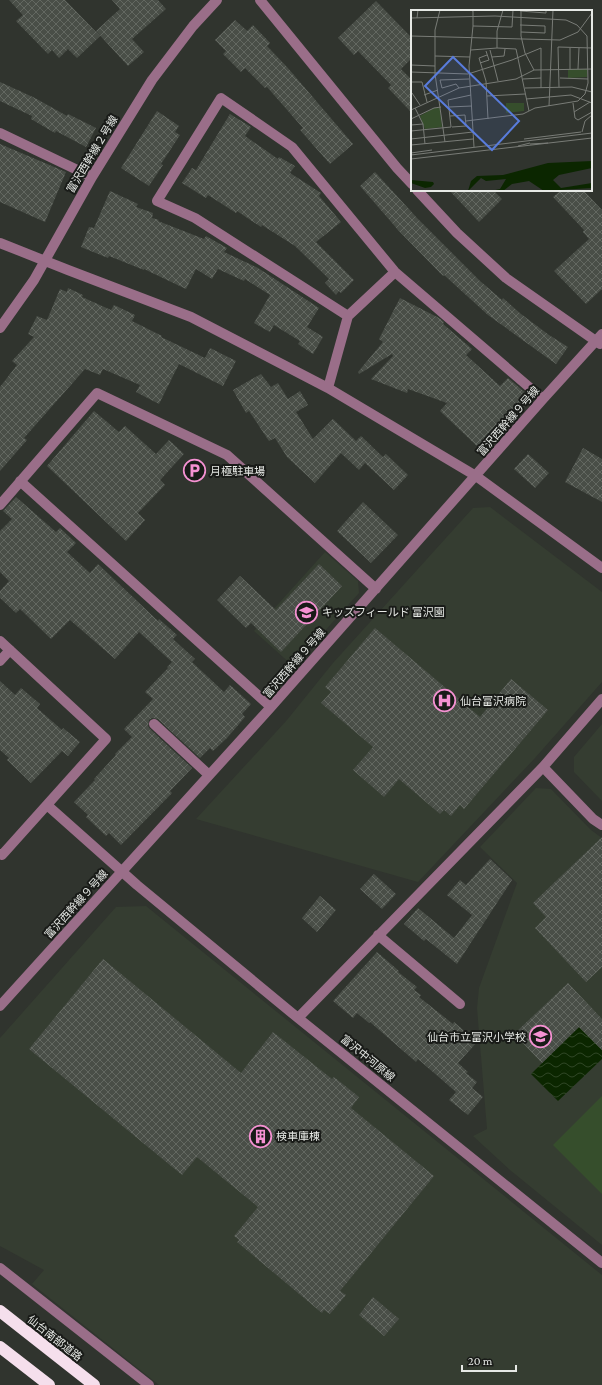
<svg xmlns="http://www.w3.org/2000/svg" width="602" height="1385" font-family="'Crimson Pro','Noto Sans JP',serif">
<defs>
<pattern id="water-waves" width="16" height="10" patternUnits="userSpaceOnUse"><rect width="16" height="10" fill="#0b2600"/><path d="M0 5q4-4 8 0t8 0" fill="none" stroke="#2f4625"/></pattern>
<pattern id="building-cross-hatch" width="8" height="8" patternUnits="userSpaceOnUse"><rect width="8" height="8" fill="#494e47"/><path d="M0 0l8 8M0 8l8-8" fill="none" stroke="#636861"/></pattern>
</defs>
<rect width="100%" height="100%" fill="#30342e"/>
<path fill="#353d31" d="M490 507 602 592V682L535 758 418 882 196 819 287 720 333 663 473 508Z
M325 552 358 581 359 593 293 666 254 631Z
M602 724V801L574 772V757Z
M536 788 551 789 591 830 602 838V1245L510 1170 473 1136 487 1129 477 1008 479 988 517 883 480 847Z
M146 906 602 1275V1385H159L32 1284 44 1270 0 1246V1038L116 907Z"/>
<path fill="#364e2c" d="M602 1096V1194L553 1145Z"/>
<path fill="url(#water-waves)" d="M579 1027 602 1050V1059L558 1101 531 1074Z"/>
<path fill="url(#building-cross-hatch)" d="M9 0H65L100 36 77 58 68 49 59 58 52 50 48 54 16 21 23 15Z
M112 0H158L166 9 132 39 144 52 128 66 96 31 120 9Z
M376 1 412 38V58L401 69 412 80V113L388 88 391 85 358 51 354 55 338 38Z
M235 20 247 31 253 25 270 43 267 46 287 67 353 144 330 164 300 130 303 128 267 87 265 88 245 68 241 72 223 54 226 51 215 40Z
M0 82 35 98 67 116 68 114 96 128 86 147 56 131 55 133 31 119 32 116 0 101Z
M157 111 179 126 175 132 180 135 161 164 163 165 149 186 121 168Z
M230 114 251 127 245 136 278 159 279 157 295 166 290 173 321 193 319 196 341 222 316 242 354 280 341 293 339 291 336 295 325 283 329 279 295 246 262 225 261 227 237 211 236 213 208 195 206 198 182 183 192 168 196 170Z
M0 144 66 172 45 222 0 202Z
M375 172 417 218 480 281 502 300 503 298 521 314 549 335 568 347 556 364 488 315 444 275 443 276 399 231 360 186Z
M449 190H493L502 199 479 222Z
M561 190H583L602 210V289L586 304 554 271 589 239 583 232 584 230 553 197Z
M110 191 138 204 136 207 153 213 152 218 159 220 158 221 204 239 206 236 227 248 224 252 258 268 319 308 307 327 323 337 313 354 298 344 300 341 274 325 270 332 254 323 270 295 245 279 244 281 218 269 212 279 196 269 186 289 144 269V270L109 256 108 258 81 247 89 227 94 228Z
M68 288 83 295 82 297 111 310 114 305 135 315 132 321 162 336 161 337 205 358 210 348 236 361 223 386 179 364 159 404 136 392 140 385 103 369 100 375 85 369 24 438 27 440 0 471V387L17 365 12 361 34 337 28 334 37 316 47 320 60 289 67 292Z
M400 298 439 318 444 322 443 324 472 349 466 355 500 386 508 378 528 395V403L510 422 507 419 479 448 440 411 447 403 408 389 407 393 371 379 393 356 392 354 359 374 358 372 383 342 379 339Z
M261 374 271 387 278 383 288 399 300 391 308 405 296 412 313 439 333 419 356 441 361 436 383 457 386 454 408 475 394 490 365 463 359 470 341 453 315 483 287 457 275 438 269 441 249 411 246 413 233 390Z
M94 411 119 432 125 426 156 454 169 440 184 454 160 480 165 485 138 513 145 520 126 541 47 466Z
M583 448 602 459V502L565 482Z
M528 454 549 473 535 488 514 469Z
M16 497 56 532 60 528 76 543 67 552 90 573 98 564 158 621 159 619 177 635 173 639 195 659 192 662 224 692 230 685 251 704 242 714 245 717 227 738 213 751 210 748 200 758 158 719 152 718 149 720 148 726 150 729 192 768 170 791 172 793 121 845 109 833 106 836 86 817 88 815 74 802 95 780 94 779 116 755 115 754 132 737 124 729 153 699 145 692 168 668 167 667 172 662 139 632 115 659 70 620 51 639 20 609 16 613 0 598V591L9 581 0 572V531L12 519 3 511Z
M363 502 398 535 371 563 337 531Z
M319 564 342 586 281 652 251 623 246 628 217 600 240 576 276 610Z
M375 628 480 717 511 679 548 710 464 809 460 805 451 816 444 810 440 814 399 779 384 797 353 770 373 747 321 703 331 692 325 687Z
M0 681 15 695 21 688 40 704 37 708 62 730 63 728 80 742 68 756 62 751 31 783 7 760 9 758 0 750Z
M602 837V967L586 982 535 928 546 917 533 903Z
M490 859 512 880 457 964 426 939 424 941 404 924 418 908 454 938 472 915 447 895 460 880 466 885Z
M374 874 396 894 382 909 360 889Z
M320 896 336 910 317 932 302 918Z
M377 952 399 971 398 972 417 987 414 990 421 995 419 997 453 1024 454 1022 477 1042 458 1063 468 1072 466 1073 477 1082 472 1088 483 1097 468 1115 449 1100 456 1092 418 1059 416 1062 370 1022 369 1023 357 1013 353 1018 333 1001Z
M103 959 241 1073 273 1032 332 1079 334 1077 359 1097 351 1108 434 1176 340 1291 346 1295 330 1314 324 1310 322 1313 237 1242 239 1240 234 1236 258 1207 197 1157 182 1175 29 1049Z
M568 983 602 1019V1050L579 1027 542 1063 514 1034Z
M373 1297 399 1319 384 1336 359 1315Z"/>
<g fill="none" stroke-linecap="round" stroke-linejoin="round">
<path stroke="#9a6e89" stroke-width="10" d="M260 0 397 168 412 184
M0 133 92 177
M417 190 457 233 506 278 600 344
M0 243 68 270 191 317 328 388 476 476 602 568
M348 316 395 272
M0 328 34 280 92 177 152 80 193 26 217 0
M328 388 348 316 195 218 157 201 221 98 292 147 395 272 543 399
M20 481 271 707
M0 505 97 393 227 455 376 589
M0 641 106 739 2 855 0 854
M0 661 10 650
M154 724 209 775
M543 767 593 819 602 825
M47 805 137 885 298 1018 602 1263
M378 935 460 1004
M0 1006 271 707 543 399 602 334
M298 1018 543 767 602 699
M0 1268 149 1385"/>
<path stroke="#f5dfec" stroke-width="12" d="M0 1311 94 1385
M0 1347 49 1385"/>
</g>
<defs>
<symbol id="parking-ring" viewBox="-11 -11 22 22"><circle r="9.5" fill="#191b18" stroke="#f591d2" stroke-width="1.5"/><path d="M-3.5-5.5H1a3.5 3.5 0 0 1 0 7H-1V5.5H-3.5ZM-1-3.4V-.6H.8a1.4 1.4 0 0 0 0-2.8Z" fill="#f591d2"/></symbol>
<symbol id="school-ring" viewBox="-11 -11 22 22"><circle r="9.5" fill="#191b18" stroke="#f591d2" stroke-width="1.5"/><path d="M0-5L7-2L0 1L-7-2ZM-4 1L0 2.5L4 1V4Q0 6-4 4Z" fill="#f591d2"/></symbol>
<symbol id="hospital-ring" viewBox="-11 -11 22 22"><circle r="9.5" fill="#191b18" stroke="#f591d2" stroke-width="1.5"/><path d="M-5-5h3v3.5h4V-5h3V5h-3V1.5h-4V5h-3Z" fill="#f591d2"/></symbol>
<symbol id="building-ring" viewBox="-11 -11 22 22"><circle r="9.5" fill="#191b18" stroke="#f591d2" stroke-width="1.5"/><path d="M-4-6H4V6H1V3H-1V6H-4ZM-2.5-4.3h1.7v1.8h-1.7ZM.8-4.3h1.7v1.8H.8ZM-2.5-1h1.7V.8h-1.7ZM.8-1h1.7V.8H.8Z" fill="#f591d2"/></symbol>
</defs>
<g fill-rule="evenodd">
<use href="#parking-ring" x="182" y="458" width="25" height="25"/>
<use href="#school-ring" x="294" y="600" width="25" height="25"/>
<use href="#hospital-ring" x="432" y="688" width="25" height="25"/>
<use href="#school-ring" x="528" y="1024" width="25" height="25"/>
<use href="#building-ring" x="248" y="1124" width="25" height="25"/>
</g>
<g text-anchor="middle" stroke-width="4" stroke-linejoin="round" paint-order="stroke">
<g font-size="11" fill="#e6e9e5" stroke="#191b18">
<text transform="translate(92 154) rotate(-59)" y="4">富沢西幹線２号線</text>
<text transform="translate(508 421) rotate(-49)" y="4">富沢西幹線９号線</text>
<text transform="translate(294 663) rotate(-49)" y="4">富沢西幹線９号線</text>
<text transform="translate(76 904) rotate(-48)" y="4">富沢西幹線９号線</text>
<text transform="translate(368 1058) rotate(39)" y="4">富沢中河原線</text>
<text transform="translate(55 1338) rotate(38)" y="4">仙台南部道路</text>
</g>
<g font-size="11" fill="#e6e9e5" stroke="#191b18" text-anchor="start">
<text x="210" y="475">月極駐車場</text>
<text x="322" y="616">キッズフィールド 富沢園</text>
<text x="460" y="705">仙台富沢病院</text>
<text x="526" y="1041" text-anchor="end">仙台市立富沢小学校</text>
<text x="276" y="1140">検車庫棟</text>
</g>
</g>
<g transform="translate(411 10)">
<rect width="181" height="181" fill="#30342e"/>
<path d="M157 59H176V67L157 68ZM23 98H29L31 117 14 119 9 106Z" fill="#364e2c"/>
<path d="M95 93H113V101L95 103Z" fill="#364e2c"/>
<path d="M181 151V158L148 165 142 170 150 178 181 173V178L133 181 118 171 101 174 92 181H80L89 179 95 169 75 171 70 168 57 181 60 171 66 166 92 165 137 153ZM0 170 22 172 23 174 20 177 14 178 0 173Z" fill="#0b2600"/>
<path fill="none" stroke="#797c77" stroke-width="1" d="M29 0 24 20V64L34 132M30 0H58M59 0 62 1V16L58 56 63 137M110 0V26L114 43 123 60M109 1 135 3V0M0 8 84 6 155 10 166 15 176 26 177 73 174 84 167 91 124 98 112 104 55 111M6 8 7 0H19M109 15 134 16V23L110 22M62 16 101 17 102 0M0 26 149 30 167 22 181 3M86 38 105 39 118 101M60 40 86 38V21L92 0M79 40 87 71M76 45 68 48 75 71 77 109M24 46 59 47M81 47 93 46 94 39M69 53 78 50 75 41M0 55 24 56M159 59V38M167 59 168 38M0 62 57 64 101 50 130 38V78M149 68 177 69M112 69 130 68M0 72H11L16 92M148 77 147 37 181 38M48 78 45 74 31 78 29 70 58 69M114 78 161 77 181 82M1 83 9 95M13 85 27 80M76 86 114 84M115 89 160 85 181 93M162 93 164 108 167 110 181 102M138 96 142 0M38 97 61 96M4 98 12 114 14 134M0 100 48 78 105 69 123 60 181 59M163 102 179 92M39 106 54 105 55 116 41 117M0 109 23 98 30 97M0 115 12 114M0 121 40 117 37 90 60 85M171 122 174 111 181 105M0 129 62 122M113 129 170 122M119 134 137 133M0 135 62 129M107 136 119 133M0 143 21 140M0 145 181 123M0 149 181 128"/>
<path fill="#597cdc" fill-opacity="0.15" stroke="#597cdc" stroke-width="2" d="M42 47 108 111 81 140 14 76Z"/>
<rect width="181" height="181" fill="none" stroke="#e6e9e5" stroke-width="2"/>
</g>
<path d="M462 1365v6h54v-6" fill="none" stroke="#e6e9e5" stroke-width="2"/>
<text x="468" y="1365" font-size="12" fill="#e6e9e5" stroke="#191b18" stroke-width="3" paint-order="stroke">20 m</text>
</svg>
